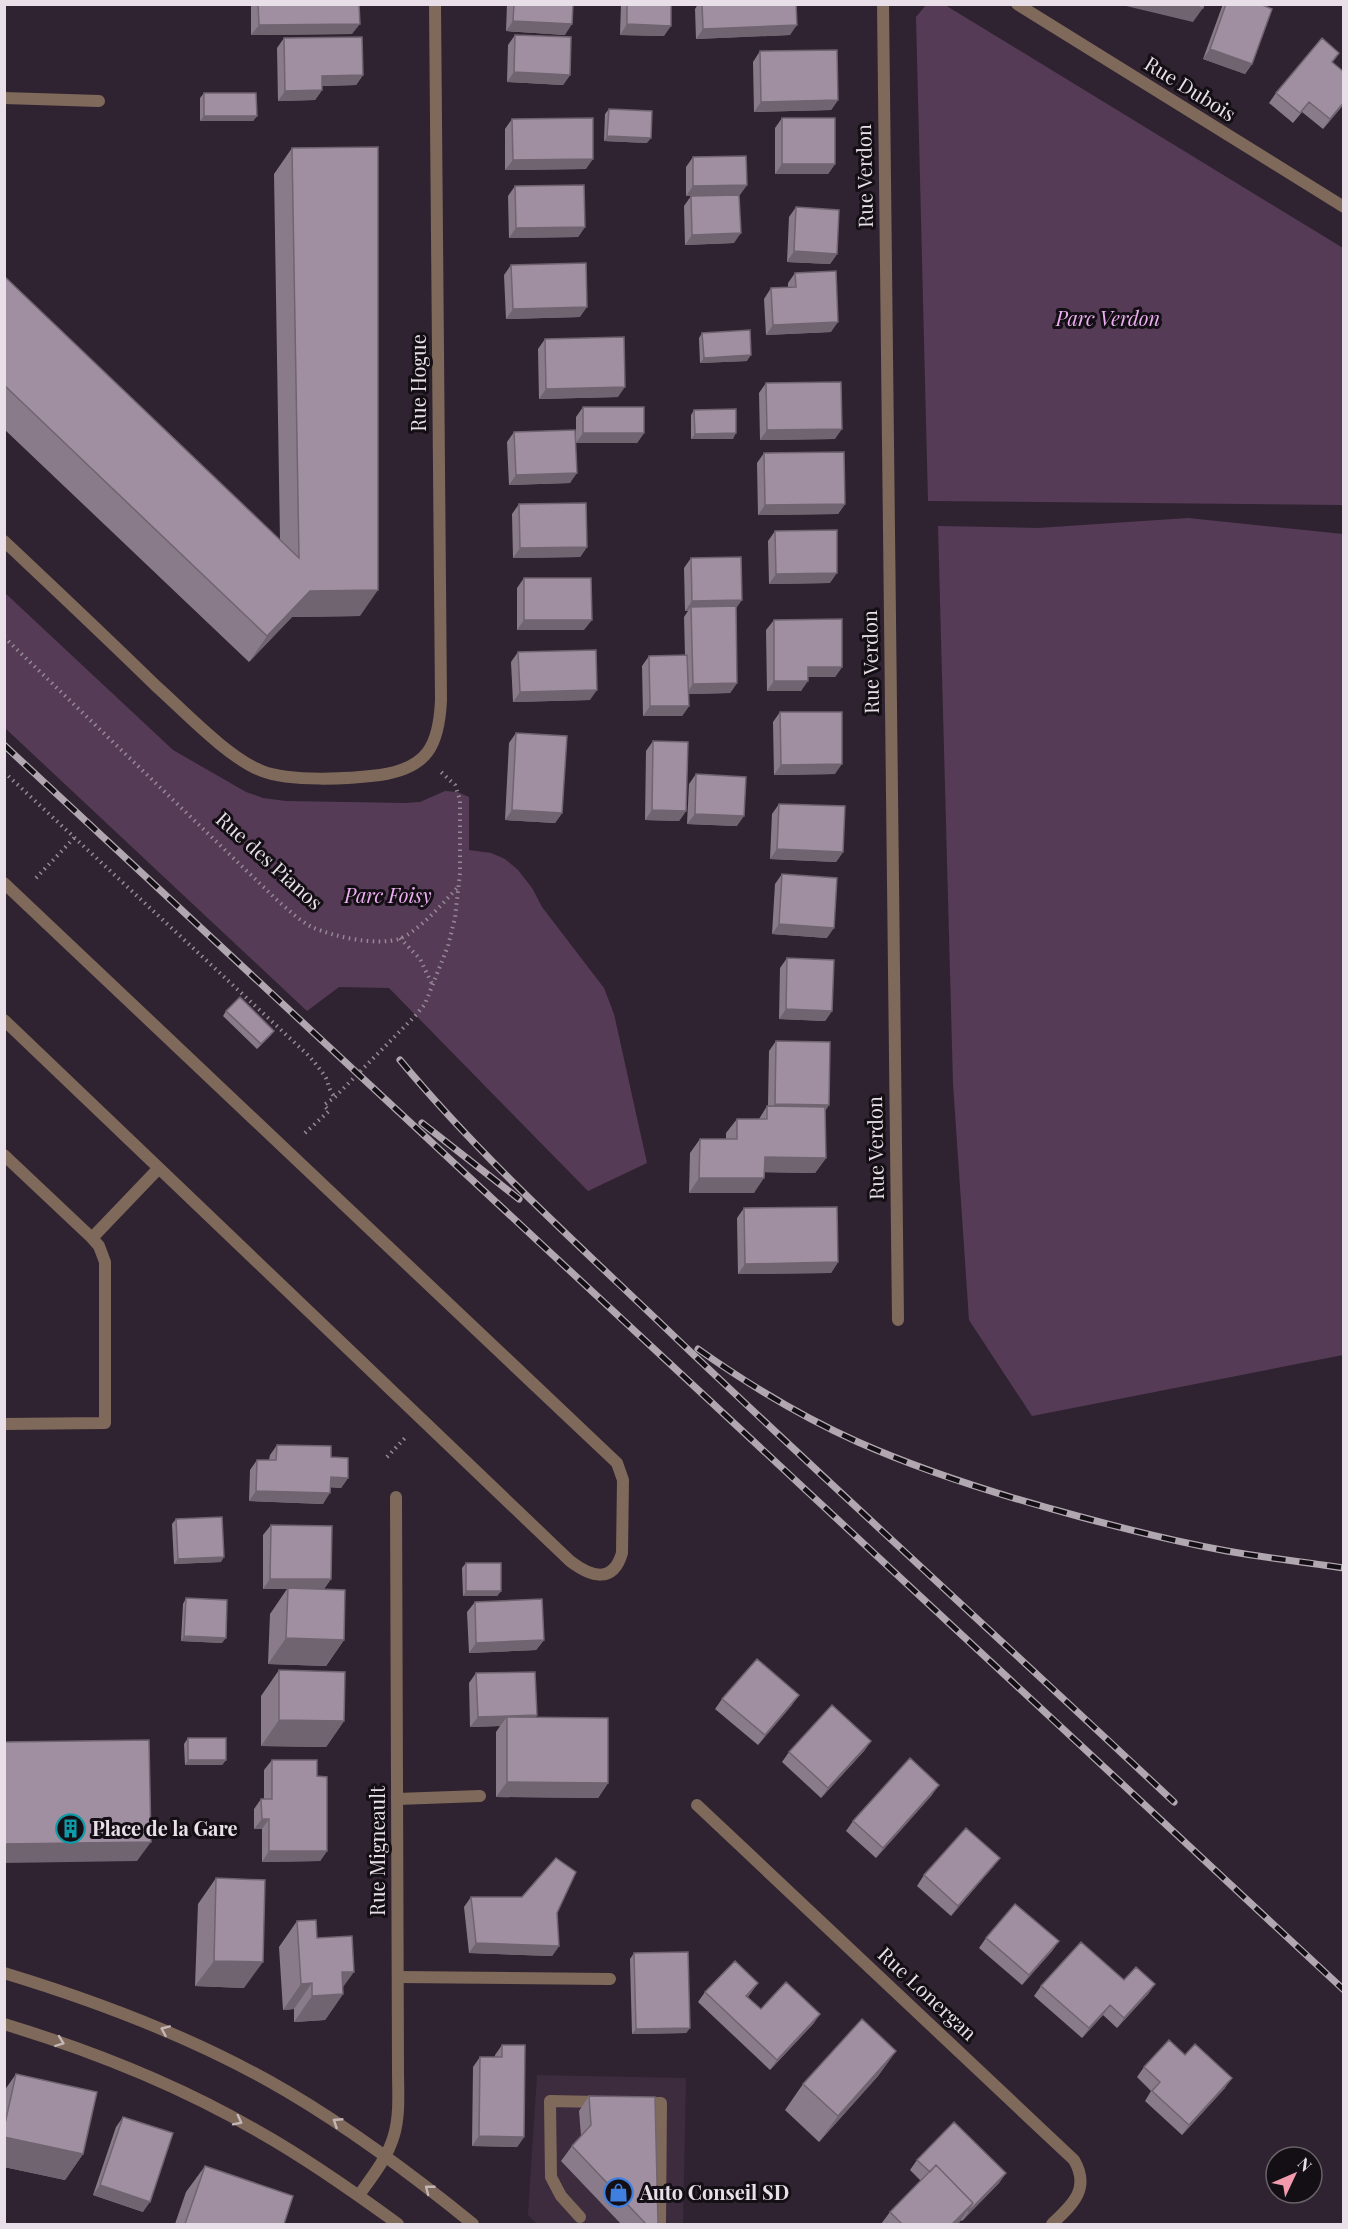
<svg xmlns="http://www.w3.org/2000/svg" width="1348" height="2229" font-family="'Playfair Display',serif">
<rect width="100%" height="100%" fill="#302331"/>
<path fill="#3d2b3e" d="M537 2075 686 2078 683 2224H537L528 2215Z"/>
<path fill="#563b57" d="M926 5H945L1343 248V505L928 501 916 17Z
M1188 518 1343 534V1355L1032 1416 969 1320 953 1083 938 526 1038 528Z
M4 592 173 750 246 792 263 798 286 801 405 803 420 802 445 791 457 792 469 797V850L491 853 505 859 518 870 532 888 542 907 604 988 614 1014 647 1163 588 1191 389 988 339 987 307 1011 5 728Z"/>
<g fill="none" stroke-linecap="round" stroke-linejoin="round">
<path stroke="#958a96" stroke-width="4" stroke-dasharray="1.5 4.5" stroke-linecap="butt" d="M4 637 279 902C290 911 300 921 312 927 334 937 376 946 399 939 418 932 444 902 458 887
M4 772 309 1056C315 1063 321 1070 326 1078 329 1085 329 1091 335 1097
M36 878 75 837
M400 938 420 959 432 984
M305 1133 329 1111 324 1105 335 1097 415 1016 425 1004 448 946 455 918 460 873V800L455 785 441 772
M387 1457 405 1438"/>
<path stroke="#7f695a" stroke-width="12" d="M4 98 99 101
M4 883 617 1463 623 1480 622 1553C613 1584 591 1577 570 1561L4 1020
M4 1155 92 1238 159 1168
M4 1424 105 1423V1262L99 1246 92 1238
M397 1799 480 1796
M398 1977 610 1979
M641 2103H661L660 2224
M580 2217 561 2196 551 2177 550 2101 600 2102"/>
<path stroke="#7f695a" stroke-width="12" d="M883 4 898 1320
M1017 4 1344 207
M4 541C55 589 106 637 156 686 184 711 228 758 262 771 290 782 349 779 380 775 428 768 439 745 441 700L435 4
M697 1805 1074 2160C1091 2189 1072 2205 1052 2224
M359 2195C372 2177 388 2157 394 2135 400 2115 398 2091 398 2070L396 1497"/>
<path stroke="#7f695a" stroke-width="12" d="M4 1973C103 2003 200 2040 288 2092 354 2131 414 2176 473 2224
M4 2024C93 2051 181 2086 261 2133 309 2160 354 2192 398 2224"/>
<defs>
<path id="rail" d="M4 745 1344 1990
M400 1060C484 1161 582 1248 677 1339 841 1495 1009 1647 1174 1802
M422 1123 519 1199
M698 1349C749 1385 802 1417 858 1442 930 1474 1006 1497 1081 1517 1129 1530 1178 1542 1227 1551 1266 1558 1305 1562 1344 1568"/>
</defs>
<use href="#rail" stroke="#b1a7b1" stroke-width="7"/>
<use href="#rail" stroke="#140f15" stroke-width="4.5" stroke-dasharray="14" stroke-linecap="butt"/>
</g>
<path fill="#8a7b8a" d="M251 4H359L352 34 251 35Z
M507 4H573L565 35 506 31Z
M621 4H671L664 36 620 35Z
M698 4H796L790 35 696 39 695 9Z
M1223 4H1260L1252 64 1245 74 1203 59Z
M515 35 570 75 563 85 507 82 508 45Z
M284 38 363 75 356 85 322 86V90L315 100 278 101 277 48Z
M760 51 838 100 831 110 754 112 753 62Z
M1339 53 1332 63 1344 72V104L1323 129 1302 112 1293 123 1269 103 1276 93Z
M204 93 257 116 253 121H200V98Z
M609 109 647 143 604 141 605 114Z
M782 118 835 164 828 174H775V128Z
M512 119 586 169 505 170V129Z
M292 148 360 616 292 617 249 662 4 429V276L280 540 274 174Z
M693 157 747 185 739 195 734 243 685 245 684 206 691 196H716H686V167Z
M515 186 585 227 578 237 509 238 508 196Z
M796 207 837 254 830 264 787 262 789 217Z
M511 265 580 317 506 319 504 275Z
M795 273 831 332 766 335 764 299 771 288H788V283Z
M702 333 747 361 700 363 699 338Z
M545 339 618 397 539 399 538 349Z
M766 383 835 439 760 440 759 393Z
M583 407 644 433 637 443H576L570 483 509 485 507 442 514 432 576 436V417Z
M694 410 733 439H691V415Z
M764 453 845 504 838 514 758 515 757 463Z
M519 504 587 547 580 557 513 558 512 514Z
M775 531 830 583 769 584 768 541Z
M691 558 736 609 737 683 730 693 688 694 689 706 682 716H643L642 666 649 656 685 655 684 617 688 611H685L684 568Z
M524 578 584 630H517V588Z
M774 620 842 667 835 677H808L801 691H767L766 630Z
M518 652 590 700 513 702 511 662Z
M780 712 835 774 774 775 773 722Z
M516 733 562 813 555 823 505 820 509 743Z
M653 741 686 811 679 821 645 820 646 751Z
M696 774 737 826 687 824 689 784Z
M779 804 843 852 836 862 770 859 772 814Z
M782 874 827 938 772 934 775 884Z
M787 958 832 1011 825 1021 779 1019 780 968Z
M226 1011 274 1031 270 1036 257 1049 223 1016Z
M776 1041 829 1105 825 1111 826 1158 815 1173 764 1172 754 1193H689L690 1153 700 1139H726V1133L737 1119H759L767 1106H768L769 1051Z
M744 1208 838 1262 831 1273 738 1274 737 1218Z
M277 1445 331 1457 348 1478 341 1488 330 1487 323 1504 249 1501 250 1470 257 1460H269L270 1455Z
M176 1519 221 1562 174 1564 172 1524Z
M271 1525 331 1579 324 1589 344 1640 326 1666 268 1664 270 1614 287 1589H263V1535Z
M466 1563 501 1591 497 1596H463L462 1568Z
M186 1598 222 1643 181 1641 183 1604Z
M475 1602 544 1640 536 1650 469 1653 467 1612Z
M279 1670 344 1721 326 1747 261 1746V1696Z
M476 1673 537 1715 535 1718 608 1783 598 1798 496 1797V1732L500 1726 470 1727 469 1683Z
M722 1699 792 1705 758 1745 715 1709Z
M188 1738 226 1760 222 1765H185L184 1744Z
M871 1741 864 1751 821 1798 782 1762 789 1752Z
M272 1760 317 1776 327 1851 320 1861 262 1862V1829H254V1809L261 1799H264V1770Z
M932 1795 876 1858 846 1831 853 1821Z
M1000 1858 992 1868 951 1916 917 1886 924 1875Z
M216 1878 244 1988 195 1986 198 1904Z
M471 1897 557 1913 559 1946 552 1956 469 1953 464 1907Z
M297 1921 317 1938 343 1988V1994L325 2020 294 2022V2009L283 2010 279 1947Z
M986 1938 1059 1941 1052 1951 1022 1985 979 1948Z
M634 1953 690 2028 686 2033 632 2034 630 1959Z
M1124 1980 1155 1984 1148 1994 1117 2028 1103 2015 1082 2038 1034 1996 1041 1986Z
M758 1983 748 1997 761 2009 820 2014 813 2024 770 2070 698 2002 705 1992Z
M502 2045 524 2137 517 2147 472 2146 473 2067 480 2057H495V2055Z
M896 2051 878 2076 819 2142 785 2110 803 2084Z
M1185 2055 1225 2088 1182 2135 1145 2101 1151 2091 1137 2077 1144 2067Z
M16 2074 83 2154 65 2180 4 2167V2091Z
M589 2096 658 2224H621L561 2161 572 2146 581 2136 579 2111Z
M123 2117 143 2212 93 2195 116 2127Z
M917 2160 1006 2173 999 2183 962 2221 961 2220 958 2224H881L890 2212 921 2181 910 2170Z
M205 2166 284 2224H175L186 2192Z"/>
<path fill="#706470" d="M1122 4H1190L1203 8 1193 22 1122 5Z
M513 21 572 24 565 35 506 31Z
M360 24 352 34 251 35 259 25Z
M627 24 671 26 664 36 620 35Z
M797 25 790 35 696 39 703 29Z
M1210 49 1252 64 1245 74 1203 59Z
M514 72 570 75 563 85 507 82Z
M363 75 356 85 315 86 322 76Z
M322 90 315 100 278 101 285 91Z
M838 100 831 110 754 112 761 102Z
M1344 102V104L1323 129 1330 119Z
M204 116H257L253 121H200Z
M607 136 651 138 647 143 604 141Z
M593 159 586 169 505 170 513 160Z
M782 164H835L828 174H775Z
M747 185 740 195 686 196 693 186Z
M585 227 578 237 509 238 516 228Z
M741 233 734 243 685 245 692 235Z
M794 251 837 254 830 264 787 262Z
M587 307 580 317 506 319 513 309Z
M838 322 831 332 766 335 773 325Z
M751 355 747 361 700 363 704 358Z
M625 387 618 397 539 399 546 389Z
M842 429 835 439 760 440 767 430Z
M583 433H644L637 443H576Z
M736 433 733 439H691L695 434Z
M577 473 570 483 509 485 516 475Z
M845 504 838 514 758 515 765 505Z
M587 547 580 557 513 558 520 548Z
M837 573 830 583 769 584 776 574Z
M378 590 360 616 292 617 249 662 267 636 310 591Z
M742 600 735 610 691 607 688 611H685L692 601Z
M524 620H592L584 630H517Z
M808 667H842L835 677H801Z
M774 681H808L801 691H767Z
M737 683 730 693 686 694 693 684Z
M597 690 590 700 513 702 520 692Z
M650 706H689L682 716H643Z
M842 764 835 774 774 775 781 765Z
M512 810 562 813 555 823 505 820Z
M652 810 686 811 679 821 645 820Z
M695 814 744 816 737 826 687 824Z
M777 849 843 852 836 862 770 859Z
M779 924 834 928 827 938 772 934Z
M786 1009 832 1011 825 1021 779 1019Z
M274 1031 270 1036 257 1049 261 1044Z
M775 1104 829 1105 822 1115 768 1114Z
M765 1157 826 1158 815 1173 754 1172Z
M699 1178H764L754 1193H689Z
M838 1262 831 1273 738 1274 745 1264Z
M331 1477 348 1478 341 1488 324 1487Z
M256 1491 330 1493 323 1504 249 1501Z
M224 1557 221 1562 174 1564 178 1559Z
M270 1579H331L324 1589H263Z
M466 1591H501L497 1596H463Z
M184 1636 226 1638 222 1643 181 1641Z
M286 1638 344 1640 326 1666 268 1664Z
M544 1640 536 1650 469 1653 476 1643Z
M799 1695 792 1705 758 1745 765 1735Z
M537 1715 530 1725 507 1717 500 1726 470 1727 478 1717Z
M279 1720 344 1721 326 1747 261 1746Z
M871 1741 864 1751 821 1798 828 1788Z
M188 1760H226L222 1765H185Z
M507 1782 608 1783 598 1798 496 1797Z
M939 1785 932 1795 876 1858 883 1848Z
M262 1819H269L262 1829H254Z
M151 1842 137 1861 4 1863V1844Z
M269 1851H327L320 1861 262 1862Z
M1000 1858 992 1868 951 1916 958 1906Z
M1059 1941 1052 1951 1022 1985 1029 1975Z
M476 1943 559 1946 552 1956 469 1953Z
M214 1961 263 1962 244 1988 195 1986Z
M342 1972H354L338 1994H343L325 2020 294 2022 312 1996Z
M312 1983 294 2009 283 2010 301 1984Z
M758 1983 751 1993 739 2006 746 1996Z
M1155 1984 1148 1994 1117 2028 1124 2018Z
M1110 2005 1103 2015 1082 2038 1089 2028Z
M820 2014 813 2024 770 2070 777 2060Z
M690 2028 686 2033 632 2034 636 2029Z
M896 2051 878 2076 819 2142 838 2116Z
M1232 2078 1225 2088 1182 2135 1189 2125Z
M479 2136 524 2137 517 2147 472 2146Z
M4 2137 83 2154 65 2180 4 2167Z
M1006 2173 999 2183 962 2221 969 2211Z
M100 2185 150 2202 143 2212 93 2195Z
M973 2203 958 2224H952Z"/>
<path fill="#a08fa0" stroke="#706470" stroke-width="1.5" d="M258 4H359L360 24 259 25Z
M514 4H573L572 24 513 21Z
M627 4H671V26L627 24Z
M702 4H796L797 25 703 29Z
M1190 4H1204L1203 8Z
M1226 4H1260L1272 9 1252 64 1210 49Z
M515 35 571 37 570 75 514 72Z
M362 37 363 75 322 76V90L285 91 284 38Z
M1322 38 1339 53 1332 62 1344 72V102L1330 119 1309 102 1300 113 1276 93Z
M837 50 838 100 761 102 760 51Z
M204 93H256L257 116H204Z
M609 109 652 111 651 138 607 136Z
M593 118V159L513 160 512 119Z
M782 118H835V164H782Z
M378 147V590L310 591 267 636 4 385V276L299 558 292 148Z
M746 156 747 185 693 186V157Z
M584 185 585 227 516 228 515 186Z
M739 195 741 233 692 235 691 196Z
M796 207 839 210 837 254 794 251Z
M586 263 587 307 513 309 511 265Z
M836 271 838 322 773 325 771 288 796 287 795 273Z
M750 330 751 355 704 358 702 333Z
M624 337 625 387 546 389 545 339Z
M841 382 842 429 767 430 766 383Z
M583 407H644V433H583Z
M736 409V433L695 434 694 410Z
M575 430 577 473 516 475 514 432Z
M844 452 845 504 765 505 764 453Z
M586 503 587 547 520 548 519 504Z
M837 530V573L776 574 775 531Z
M741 557 742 600 692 601 691 558Z
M524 578H591L592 620H524Z
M736 606 737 683 693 684 691 607Z
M842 619V667H808V681H774V620Z
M596 650 597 690 520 692 518 652Z
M687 655 689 706H650L649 656Z
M780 712H842V764L781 765Z
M516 733 567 736 562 813 512 810Z
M653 741 688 742 686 811 652 810Z
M696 774 746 777 744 816 695 814Z
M779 804 845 806 843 852 777 849Z
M782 874 837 878 834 928 779 924Z
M787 958 834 960 832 1011 786 1009Z
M240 997 274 1031 261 1044 226 1011Z
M776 1041 830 1042 829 1105 775 1104Z
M767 1106 825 1107 826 1158 765 1157 764 1178H699L700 1139H737V1119H767Z
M837 1207 838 1262 745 1264 744 1208Z
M277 1445 331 1446V1457L348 1458V1478L331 1477 330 1493 256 1491 257 1460H276Z
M222 1517 224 1557 178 1559 176 1519Z
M271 1525 332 1526 331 1579H270Z
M466 1563H501V1591H466Z
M288 1588 345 1590 344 1640 286 1638Z
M186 1598 227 1600 226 1638 184 1636Z
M542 1599 544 1640 476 1643 475 1602Z
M757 1659 799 1695 765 1735 722 1699Z
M279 1670 345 1672 344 1721 279 1720Z
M535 1672 537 1715 478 1717 476 1673Z
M832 1705 871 1741 828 1788 789 1752Z
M507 1717 608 1718V1783L507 1782Z
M188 1738H226V1760H188Z
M149 1740 151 1842 4 1844V1742Z
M910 1758 939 1785 883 1848 853 1821Z
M272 1760H317V1776L327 1777V1851H269V1819H262L261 1799H272Z
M966 1828 1000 1858 958 1906 924 1875Z
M556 1858 576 1872 557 1913 559 1946 476 1943 471 1897H522Z
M216 1878 265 1880 263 1962 214 1961Z
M1015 1904 1059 1941 1029 1975 986 1938Z
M316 1920 317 1938 352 1936 354 1972H342L343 1994 312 1996V1983L301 1984 297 1921Z
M1081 1942 1124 1980 1136 1967 1155 1984 1124 2018 1110 2005 1089 2028 1041 1986Z
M688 1952 690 2028 636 2029 634 1953Z
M735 1961 758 1983 746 1996 761 2009 786 1982 820 2014 777 2060 705 1992Z
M862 2019 896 2051 838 2116 803 2084Z
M1169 2040 1185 2055 1195 2044 1232 2078 1189 2125 1152 2091 1160 2082 1144 2067Z
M502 2045H525L524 2137 479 2136 480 2057H502Z
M16 2074 97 2092 83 2154 4 2137V2128Z
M589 2096 655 2097 658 2224H646L572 2146 591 2125Z
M123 2117 173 2133 150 2202 100 2185Z
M954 2122 1006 2173 969 2211 968 2210 973 2203 936 2165 930 2172 917 2160Z
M936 2165 973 2203 952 2224H902L890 2212Z
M205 2166 293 2196 284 2224H185Z"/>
<defs><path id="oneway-chevron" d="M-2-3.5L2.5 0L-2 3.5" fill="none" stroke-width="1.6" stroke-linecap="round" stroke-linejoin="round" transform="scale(1.5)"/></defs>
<g stroke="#c3b6b6">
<use href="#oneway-chevron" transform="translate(165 2030) rotate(-156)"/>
<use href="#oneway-chevron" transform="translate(60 2042) rotate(20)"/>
<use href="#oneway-chevron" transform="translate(238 2121) rotate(27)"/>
<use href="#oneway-chevron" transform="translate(337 2122) rotate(-147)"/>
<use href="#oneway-chevron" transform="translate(429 2189) rotate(-142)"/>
</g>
<defs>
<symbol id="building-ring" viewBox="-11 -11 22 22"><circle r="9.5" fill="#140f15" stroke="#0f9aa8" stroke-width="1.5"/><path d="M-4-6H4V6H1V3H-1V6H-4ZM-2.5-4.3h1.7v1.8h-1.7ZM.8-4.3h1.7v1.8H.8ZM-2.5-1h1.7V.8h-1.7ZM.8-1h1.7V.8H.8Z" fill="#0f9aa8"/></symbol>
<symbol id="shop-ring" viewBox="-11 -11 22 22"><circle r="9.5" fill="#140f15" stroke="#3f7fe0" stroke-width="1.5"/><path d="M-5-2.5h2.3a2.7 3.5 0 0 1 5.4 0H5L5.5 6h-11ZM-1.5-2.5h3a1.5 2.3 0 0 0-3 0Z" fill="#3f7fe0"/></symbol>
</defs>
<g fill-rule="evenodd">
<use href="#building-ring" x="54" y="1812" width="33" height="33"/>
<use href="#shop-ring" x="602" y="2176" width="33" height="33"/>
</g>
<g text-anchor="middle" stroke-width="6" stroke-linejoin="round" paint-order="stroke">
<g font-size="20" fill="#e8dfe8" stroke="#140f15">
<text transform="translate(1190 89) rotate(32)" y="7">Rue Dubois</text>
<text transform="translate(865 176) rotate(-91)" y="7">Rue Verdon</text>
<text transform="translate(419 383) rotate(-90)" y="7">Rue Hogue</text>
<text transform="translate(871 662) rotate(-91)" y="7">Rue Verdon</text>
<text transform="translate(269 861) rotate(42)" y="7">Rue des Pianos</text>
<text transform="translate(876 1148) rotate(-91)" y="7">Rue Verdon</text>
<text transform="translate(378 1851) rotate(-90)" y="7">Rue Migneault</text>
<text transform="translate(927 1994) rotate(43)" y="7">Rue Lonergan</text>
</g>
<g font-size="20" font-style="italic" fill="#edaff1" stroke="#140f15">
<text x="1108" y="326">Parc Verdon</text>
<text x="388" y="903">Parc Foisy</text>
</g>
<g font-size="20" font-weight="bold" fill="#e8dfe8" stroke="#140f15" text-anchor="start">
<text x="92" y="1836">Place de la Gare</text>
<text x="640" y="2200">Auto Conseil SD</text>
</g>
</g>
<rect width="1348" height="2229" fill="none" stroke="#e8dfe8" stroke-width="12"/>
<g transform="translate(1294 2175) rotate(46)"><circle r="28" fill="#140f15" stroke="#696269" stroke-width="1.5"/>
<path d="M0-4.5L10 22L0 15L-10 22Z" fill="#f39aac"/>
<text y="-9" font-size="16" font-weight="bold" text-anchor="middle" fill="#e8dfe8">N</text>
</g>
</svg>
